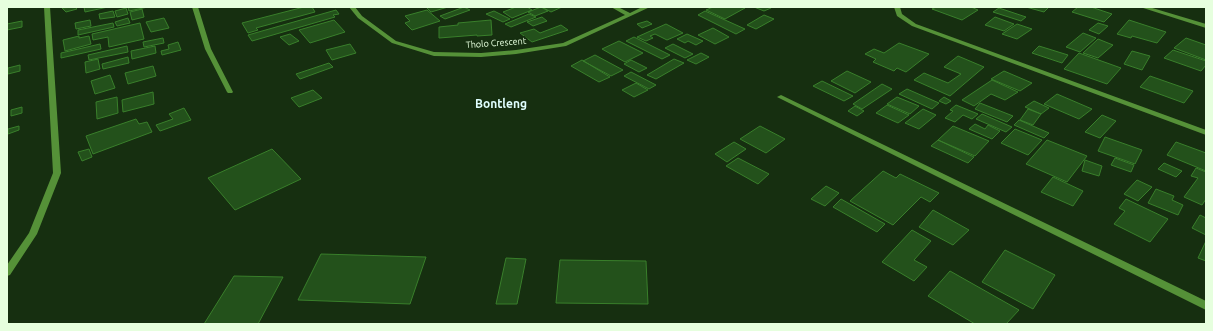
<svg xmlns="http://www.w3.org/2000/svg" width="1213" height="331" font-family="Ubuntu,sans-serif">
<rect width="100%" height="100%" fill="#162f10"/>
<path fill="#23511b" stroke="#397f2b" d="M75 7 77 9 66 12 62 8Z
M84 7H108L85 12Z
M128 7H148L129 11Z
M304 7H312L315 12 256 28 258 30 248 33 242 23Z
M430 7H448L431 12 427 8Z
M464 7 470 10 445 19 440 16Z
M516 7H527L532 10 512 18 503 12Z
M541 7 548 11 535 16 528 12Z
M542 7H562L551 12Z
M713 7H742L745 8 725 19 706 10Z
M754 7H769L771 8 764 11Z
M936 7H971L978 10 962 20 932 9Z
M1026 7H1049L1044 12Z
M1078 7H1091L1112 14 1104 22 1072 12Z
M126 8 128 14 117 17 115 11Z
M999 8 1026 17 1021 21 993 12Z
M142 9 144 17 132 20 130 12Z
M336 10 339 14 333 15 335 17 252 41 248 35Z
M427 10 440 21 412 30 405 23 410 21 405 16Z
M113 11 115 17 100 19 99 14Z
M494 11 510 19 503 22 486 14Z
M705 11 745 29 736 34 698 15Z
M529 14 536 17 511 27 505 24Z
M764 15 774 19 756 29 747 25Z
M542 17 547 21 533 26 527 22Z
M995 17 1014 24 1004 31 985 25Z
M128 18 130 23 117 26 115 22Z
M164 18 169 28 151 32 146 22Z
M90 20 91 26 76 29 75 23Z
M334 20 345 32 310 43 299 30Z
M491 20 492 35 477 36V35L439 38V27L458 25V23Z
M1129 20 1166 32 1157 43 1132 36 1131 38 1117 34Z
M22 21V27L7 30V24Z
M647 21 652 24 642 28 637 24Z
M113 23 114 27 78 35V30Z
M140 23 144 39 109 47 108 37 93 40 92 34Z
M1098 23 1108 26 1099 34 1089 30Z
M666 24 683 33 667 40 655 34 650 36 653 38 646 41 637 37Z
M1017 24 1032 29 1017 39 1002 34Z
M561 25 568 30 532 42 520 33 534 29 540 33Z
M713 28 729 37 715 44 698 35Z
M1083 33 1096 38 1080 52 1066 47Z
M290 34 299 41 289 45 280 37Z
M687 34 703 41 696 45 688 41 685 43 677 39Z
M79 36V38L89 36 91 44 65 51 63 40Z
M634 37 670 55 662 59 626 41Z
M163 38 164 43 144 47 143 42Z
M1186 38 1206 45V60L1174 48Z
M1098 39 1113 45 1098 58 1083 53Z
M619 41 643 53 625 62 602 49Z
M178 42 181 50 162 55 161 51 169 49 168 45Z
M899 43 929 54 906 72 897 68 894 71 873 62 876 59 865 54 874 49 884 53Z
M100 44 101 49 61 58V53Z
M350 44 356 53 332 60 326 50Z
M673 44 693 54 685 58 665 48Z
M127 46 128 52 89 60 88 55Z
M155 46 156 53 132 59 131 51Z
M1039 46 1068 55 1062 63 1032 53Z
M1173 50 1206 61V65L1201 71 1164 58Z
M1132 51 1150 56 1142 70 1124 64Z
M701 53 709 57 696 64 687 60Z
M1079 53 1121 68 1107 84 1064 69Z
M595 55 623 70 611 76 583 61Z
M958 56 984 67 950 96 914 80 924 73 948 83 961 74 944 67Z
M128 57 129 63 103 69 102 64Z
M98 59 100 69 86 73 85 62Z
M674 59 684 63 656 79 647 75Z
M582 60 610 77 599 82 571 66Z
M631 60 647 68 639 72 624 64Z
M329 63 333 67 300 79 296 74Z
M20 65V71L8 74V68Z
M153 66 156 76 128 84 125 73Z
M847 71 871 82 855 93 831 81Z
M1004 71 1032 83 1020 91 991 79Z
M631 72 656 85 649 89 624 76Z
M110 75 115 88 95 94 91 81Z
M1150 76 1193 91 1184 103 1140 87Z
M992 80 1018 92 1005 100 991 94 974 106 962 100Z
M822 81 853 96 844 101 813 86Z
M636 83 648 90 634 97 622 90Z
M882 84 892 89 862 109 853 104Z
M907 89 939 103 932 109 899 94Z
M313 90 322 98 299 107 291 98Z
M153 92 154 104 123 112 122 100Z
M1057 94 1092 109 1079 119 1044 104Z
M117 97 118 113 97 119 96 102Z
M897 97 919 106 910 114 887 104Z
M944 97 951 101 946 104 939 101Z
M1034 101 1049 108 1041 114 1025 107Z
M980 103 1013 116 1007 122 975 109Z
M887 105 909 115 898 123 876 113Z
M956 105 978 114 972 119 963 115 955 122 945 118 953 111 950 110Z
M855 106 864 111 857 116 848 111Z
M22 107V113L11 116V110Z
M184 108 191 120 160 131 156 125 173 119 169 114Z
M923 109 936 115 919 129 905 123Z
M1028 109 1041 114 1033 125 1020 120Z
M982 114 1012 127 1006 132 976 119Z
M1102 115 1116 121 1100 138 1085 132Z
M136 119 139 124 147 122 152 132 93 154 86 136Z
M1019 120 1049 133 1044 138 1014 125Z
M975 124 985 129 988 125 1000 131 992 139 969 129Z
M19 126V130L8 134V129Z
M760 126 785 139 766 153 740 139Z
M953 126 989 141 975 156 938 140Z
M1015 129 1042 140 1028 155 1001 143Z
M1105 137 1142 150 1135 164 1098 151Z
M938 140 974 157 968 163 931 146Z
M1047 140 1087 156 1067 182 1026 164Z
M734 142 746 149 727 162 715 154Z
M1176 142 1206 153V171L1167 155Z
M89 149 92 157 82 161 78 152Z
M272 149 301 179 235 210 208 178Z
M738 158 769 174 758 184 726 166Z
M1115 158 1134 165 1131 172 1111 165Z
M1085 160 1102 166 1099 176 1082 171Z
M1164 163 1182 171 1176 177 1158 169Z
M1196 168 1206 172V199L1202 205 1184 197 1198 178 1191 176Z
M883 171 896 178 900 174 939 193 930 202 921 197 893 225 850 201Z
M1053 177 1083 191 1073 206 1041 192Z
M1137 180 1152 187 1138 201 1124 194Z
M826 186 839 193 825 206 811 199Z
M1156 189 1174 196 1172 200 1183 205 1178 215 1148 203Z
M841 199 885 224 877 232 833 207Z
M1126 199 1168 219 1150 242 1114 224 1125 211 1119 208Z
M933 210 969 230 953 245 919 227Z
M1200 215 1206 218V235L1192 228Z
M912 230 931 241 914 260 927 267 914 281 882 262Z
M1206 241V261L1198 258Z
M1005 250 1055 275 1033 309 982 282Z
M321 254 426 257 410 304 298 300Z
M506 258 526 259 517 304H496Z
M560 260 646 261 648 304 556 303Z
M950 271 1019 310 1006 324H975L928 296Z
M234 276 283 277 258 324H204Z"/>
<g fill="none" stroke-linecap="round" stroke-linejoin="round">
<path fill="#559138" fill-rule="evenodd" d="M44 7H50L61 173 37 234 10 275 7 276V265L29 233 53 173Z
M192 7H198L211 49 233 92 232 93H228L227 92 205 49Z
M349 7H355L362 16 396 41 434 52 481 53 516 50 563 43 625 15 611 7H618L630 13 642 7H650L566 46 516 54 481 57 434 56 392 43 358 18Z
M894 7H900L902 14 916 24 1206 130V135L912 26 897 16Z
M1140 7H1149L1206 24V28Z
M781 95 1206 301V310L779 98 777 97Z"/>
</g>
<g text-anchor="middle" stroke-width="3.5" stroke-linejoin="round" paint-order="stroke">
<g font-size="9" fill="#e6ffde" stroke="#162f10">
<text transform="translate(496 43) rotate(-4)" y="3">Tholo Crescent</text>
</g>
<g font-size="12" font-weight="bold" fill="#e0ffff" stroke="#162f10">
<text x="501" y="108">Bontleng</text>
</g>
</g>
<rect width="1213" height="331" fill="none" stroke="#e6ffde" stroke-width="16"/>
</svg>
